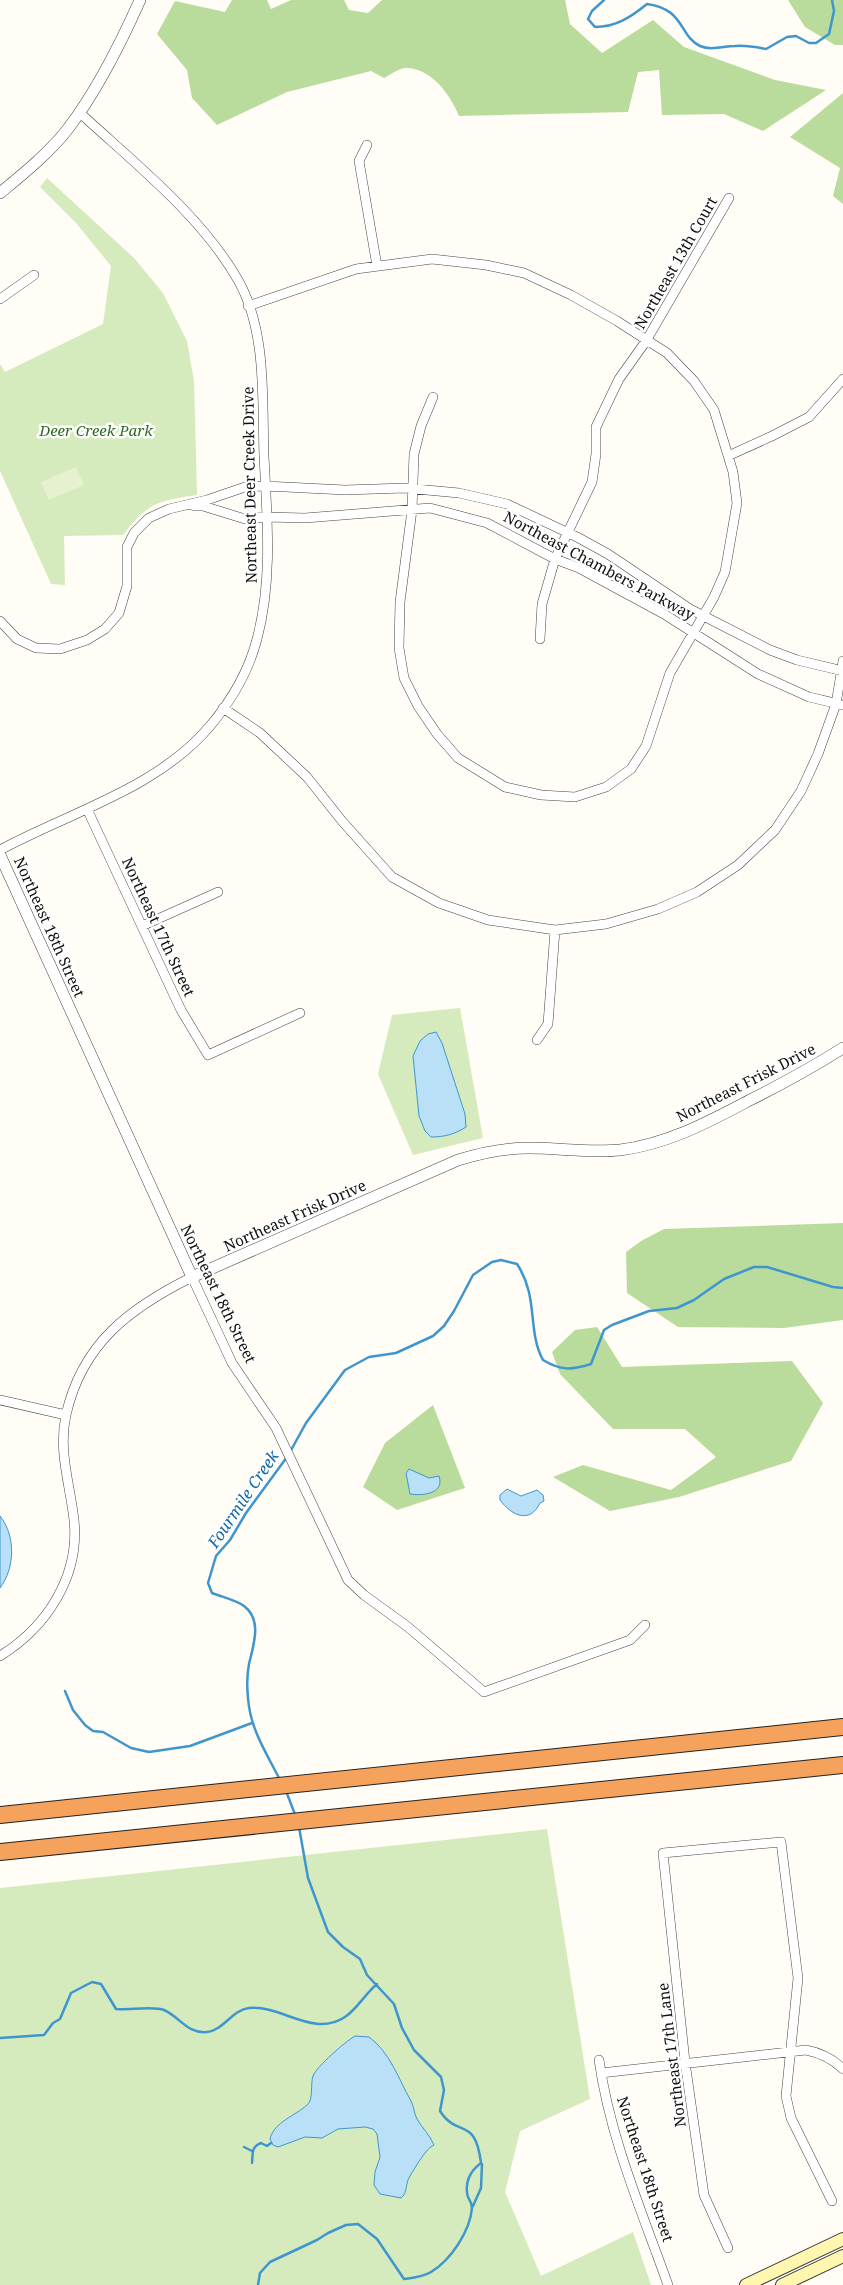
<svg xmlns="http://www.w3.org/2000/svg" width="843" height="2285" font-family="'Noto Serif',serif">
<rect width="100%" height="100%" fill="#fffdf5"/>
<path fill="#d5ebbd" d="M47 178 134 258 163 293 187 341 194 381 197 495C158 501 148 502 123 535L64 536 65 585 51 584 0 471V364L5 372 103 324 111 266 76 223 40 187Z
M460 1008 483 1138 413 1155 378 1074 392 1015Z
M547 1829 590 2099 520 2131 505 2192 541 2276 633 2232 651 2285H0V1888Z"/>
<path fill="#b9dc9c" d="M232 0H267L271 9 291 0H344L349 10 368 13 382 0H565L570 24 602 53 653 20 684 47 775 80 826 90 763 131 724 114 662 115 659 70 638 72 628 112 459 116C450 94 431 68 406 68 399 68 390 75 384 78L371 71 287 92 217 125 192 98 187 70 157 34 175 1 225 12Z
M788 0H843V45H835L805 27Z
M843 93V204L833 196 840 168 790 137Z
M843 1223V1320L784 1328 678 1327 627 1293 626 1252 641 1241 664 1229Z
M597 1327 622 1367 792 1361 823 1403 791 1461 679 1497 610 1511 553 1477 583 1465 671 1490 716 1457 685 1429H613L560 1374 552 1352 575 1330Z
M433 1405 465 1488 397 1510 363 1487 385 1443Z"/>
<path fill="#e6f2cf" d="M76 467 84 485 49 500 41 482Z"/>
<path fill="#b9e0f7" stroke="#3f96cf" d="M436 1032 442 1043 465 1114 466 1127C455 1134 445 1137 431 1137L425 1131 419 1116 413 1056 420 1041 428 1034Z
M409 1469 429 1478 439 1476C445 1494 422 1496 410 1494L406 1473Z
M507 1489 521 1496 537 1490 543 1495 544 1501 540 1503C530 1524 512 1516 500 1500V1495Z
M0 1516C16 1536 15 1568 0 1588Z
M355 2036 369 2037C390 2052 399 2080 411 2101 414 2106 414 2114 417 2119 422 2128 430 2135 434 2145 426 2148 415 2168 410 2176 405 2183 408 2193 401 2198L380 2194 374 2185 375 2172 380 2157 377 2134 373 2129 365 2127 338 2129 322 2138 305 2137 278 2147 273 2145 270 2139C274 2122 295 2116 307 2105 314 2099 310 2085 313 2076 317 2066 345 2042 355 2036Z"/>
<g fill="none" stroke-linecap="round" stroke-linejoin="round">
<path stroke="#3f96cf" stroke-width="2.5" d="M604 0 592 11 588 19 595 27C616 27 631 17 647 4 685 9 679 36 700 46 711 51 724 46 735 46 746 45 756 47 766 49L787 37 796 36 809 43H816L829 34 834 11 832 0
M290 1452 306 1423 345 1370 369 1357 396 1353 433 1336 444 1326 454 1311 473 1275 492 1262 501 1260 517 1264C539 1297 527 1331 543 1360 561 1371 572 1370 591 1364L604 1330 612 1325 649 1311 677 1308 694 1300 724 1279 754 1267H767L833 1287 843 1288
M65 1691 73 1710 85 1725 93 1731 103 1732 131 1748 149 1752 190 1746 252 1723
M280 1780C267 1754 250 1729 248 1698 247 1688 247 1674 249 1664 253 1646 263 1620 244 1606 236 1600 222 1597 212 1593L208 1583 216 1556 230 1540 246 1513 287 1457
M286 1791 296 1817
M0 2038 44 2035 53 2023 60 2019 71 1993 92 1982 101 1984 116 2009C129 2010 155 2006 164 2010 180 2017 187 2034 207 2032 224 2030 232 2010 249 2008 282 2005 313 2038 345 2017 357 2009 365 1994 377 1984
M244 2147 252 2151
M252 2163C253 2153 251 2147 261 2143L267 2146 271 2143
M473 2206 481 2188 482 2164
M258 2285 260 2273 270 2262 317 2240 328 2233 346 2225 358 2224 377 2239 404 2279C413 2278 423 2277 431 2272 451 2260 470 2231 472 2208 472 2203 470 2201 468 2197 464 2183 470 2171 481 2163 475 2115 458 2139 440 2111L444 2090 441 2077 414 2050 402 2028 394 2004 367 1975 360 1959 343 1947 328 1932 308 1878 299 1827"/>
<defs>
<path id="minor" d="M367 145 359 161 377 266
M0 299 34 275
M248 306 356 269 432 259 486 265 524 273 571 295 617 321 667 353 694 381 714 410 733 472 737 503 725 572 714 597 670 673 646 746 631 769 606 787 575 797 541 795 505 787 458 758 437 734 418 706 404 678 399 648 400 602 412 510 414 454 421 426 433 397
M728 456 772 436 809 417 843 379
M194 506H203L245 519 266 517 305 518 430 508 487 523 555 559 579 568 664 614 758 674 809 697 843 705
M0 621 17 639 36 648 60 649 87 640 105 629 119 613 127 586V547L134 533 149 518 169 509 207 500 245 487 265 486 345 490 405 488 459 493 507 504 577 537 608 554 690 609 770 650 797 660 843 671
M540 639 542 604 555 559 592 482 596 454V427L619 379 646 341 729 198
M223 708 260 733 307 777 342 821 392 877 439 903 488 920 555 930 606 924 658 909 697 892 738 865 775 830 801 791 818 754 836 704 843 661
M87 809 181 1010 208 1055 300 1013
M0 850C70 812 157 789 210 726 231 701 249 670 257 639 273 579 267 517 264 456 262 398 267 331 238 280 201 215 133 162 79 112
M142 926 218 892
M537 1040 548 1024 555 930
M0 1400 66 1415
M0 1656C47 1627 80 1576 74 1520 70 1484 58 1451 66 1415 82 1343 130 1308 192 1277L232 1363 276 1428 348 1580 364 1595 408 1627 484 1692 630 1640 645 1625
M599 2060C610 2138 642 2212 668 2285
M601 2073 806 2050C821 2053 832 2058 843 2069
M728 2248 704 2195 685 2062 663 1853 781 1842 798 1978 786 2096 791 2118 832 2201"/>
<path id="tertiary" d="M0 193C23 174 48 154 67 130 97 91 120 45 140 0
M0 855 192 1277 458 1160C481 1153 504 1148 529 1148 559 1148 589 1153 620 1150 668 1144 708 1122 750 1100 782 1084 813 1067 843 1048"/>
<path id="secondary" d="M746 2285 843 2239
M782 2285 843 2256"/>
<path id="motorway" d="M0 1815 843 1727
M0 1852 843 1765"/>
</defs>
<use href="#minor" stroke="#444" stroke-width="10"/>
<use href="#tertiary" stroke="#444" stroke-width="12"/>
<use href="#secondary" stroke="#333" stroke-width="14"/>
<use href="#motorway" stroke="#222" stroke-width="18"/>
<use href="#minor" stroke="#fff" stroke-width="9"/>
<use href="#tertiary" stroke="#fff" stroke-width="11"/>
<use href="#secondary" stroke="#fff6b0" stroke-width="12"/>
<use href="#motorway" stroke="#f5a25d" stroke-width="16"/>
</g>
<g text-anchor="middle" stroke-width="5" stroke-linejoin="round" paint-order="stroke">
<g font-size="15" fill="#111" stroke="#fff">
<text transform="translate(676 263) rotate(-60)" y="5">Northeast 13th Court</text>
<text transform="translate(250 485) rotate(-91)" y="5">Northeast Deer Creek Drive</text>
<text transform="translate(599 566) rotate(28)" y="5">Northeast Chambers Parkway</text>
<text transform="translate(49 927) rotate(66)" y="5">Northeast 18th Street</text>
<text transform="translate(158 927) rotate(65)" y="5">Northeast 17th Street</text>
<text transform="translate(746 1083) rotate(-27)" y="5">Northeast Frisk Drive</text>
<text transform="translate(295 1216) rotate(-24)" y="5">Northeast Frisk Drive</text>
<text transform="translate(218 1294) rotate(64)" y="5">Northeast 18th Street</text>
<text transform="translate(672 2055) rotate(-97)" y="5">Northeast 17th Lane</text>
<text transform="translate(645 2169) rotate(72)" y="5">Northeast 18th Street</text>
</g>
<g font-size="15" font-style="italic" fill="#2f6b1f" stroke="#fff">
<text x="96" y="436">Deer Creek Park</text>
</g>
<g font-size="16" font-style="italic" fill="#1768a6" stroke="#fff">
<text transform="translate(243 1499) rotate(-56)" y="6">Fourmile Creek</text>
</g>
</g>
</svg>
